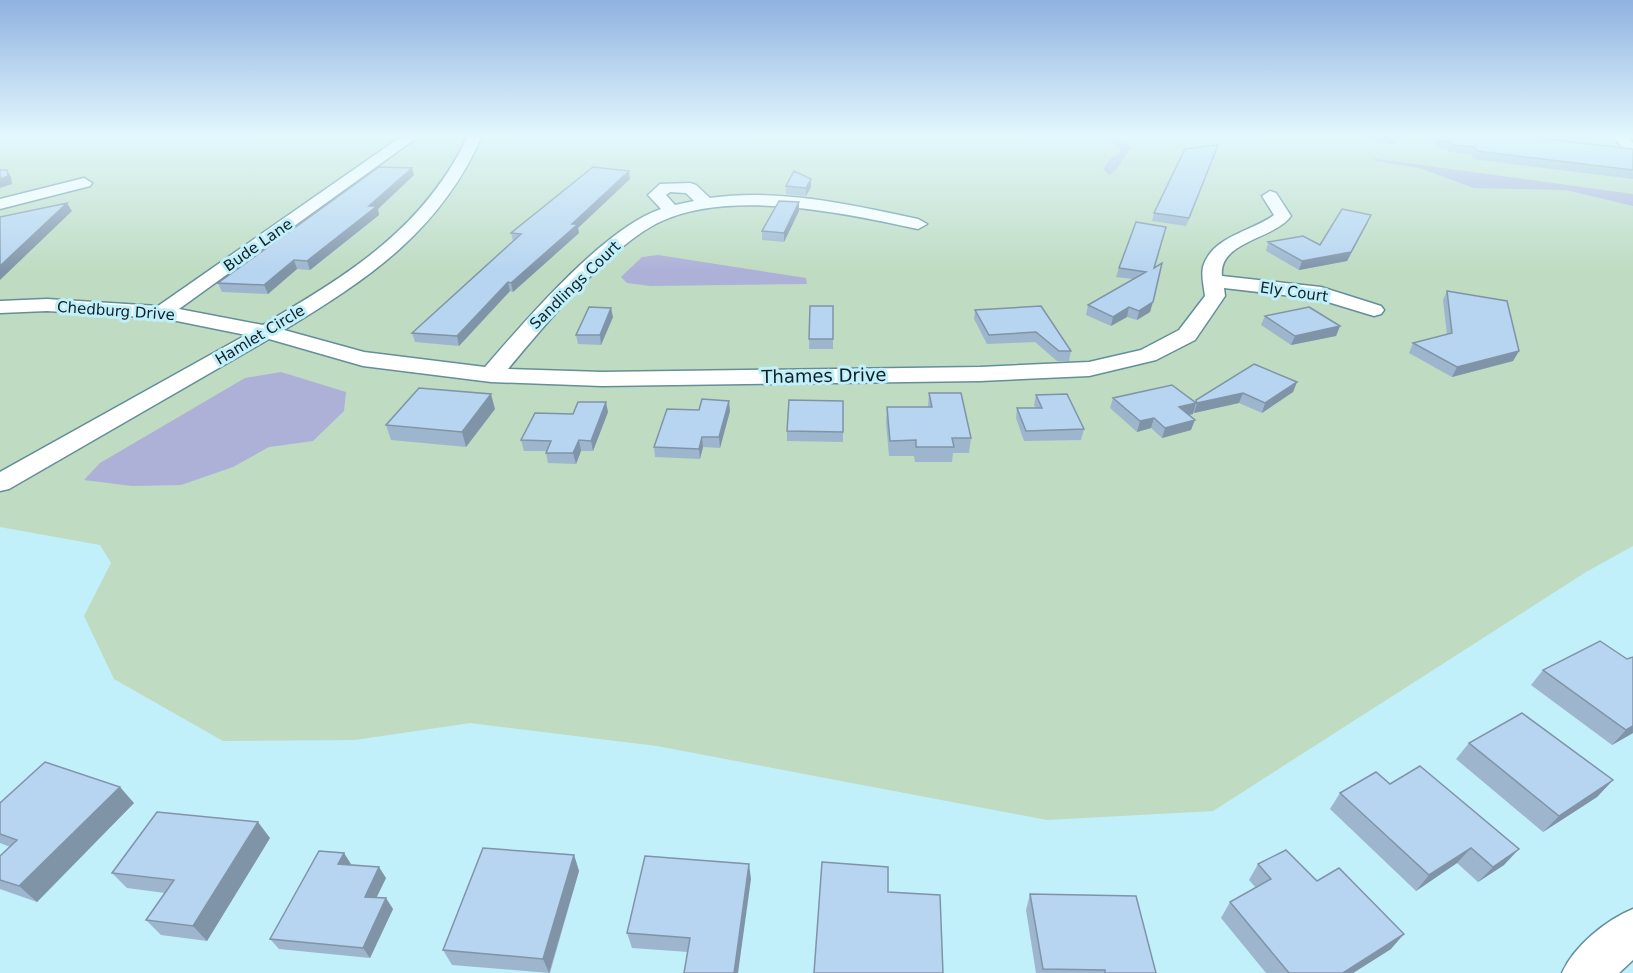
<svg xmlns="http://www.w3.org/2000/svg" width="1633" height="973" font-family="'DejaVu Sans',sans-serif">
<rect width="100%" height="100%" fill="#c1effa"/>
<path fill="#bfdbc1" d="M0 136H1633V546L1586 572 1213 811 1047 820 657 746 470 723 355 740 223 741 114 679 84 616 111 563 100 545 0 527Z"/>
<path fill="#adb0d7" d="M1101 136H1117L1131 148 1116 170 1109 175 1103 169 1110 159 1121 152 1120 148Z
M1377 159 1633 194V206L1566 190 1474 188 1419 168 1370 160Z
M658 255 806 278 807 284 651 286 627 283 621 277 642 257Z
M281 372 346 392 344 411 313 441 269 447 233 467 181 485 132 486 84 480 100 463 245 378Z"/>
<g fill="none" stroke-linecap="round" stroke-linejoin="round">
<defs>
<path id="minor" d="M402 136H419L179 309 263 325 266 323C351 273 424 228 468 136H482C440 231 370 278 284 330L364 352 485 367C525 321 604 228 661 209L648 195 660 184 690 183 696 185 710 198C778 188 852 205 918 219L927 224 918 229C845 213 731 189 662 221 612 243 544 326 508 369L602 372 980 367 1089 362 1141 350 1179 330 1205 296C1204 287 1201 276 1203 267 1212 236 1251 232 1274 215L1262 196 1270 191 1276 193 1291 216C1275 239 1218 241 1222 276L1321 287 1381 306 1384 310 1381 314 1374 316 1318 299 1224 288 1225 296 1195 340 1156 360 1089 376 980 381 602 386 491 382 363 366 269 339 9 489 0 491V472L246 335 162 318 47 311 0 313V301L47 299 158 306ZM670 192 686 193 694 201 675 205 666 195Z
M1613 136H1628L1633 143V155L1627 154Z
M84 178 92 183 90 186 0 209V199Z
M1633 909V960L1619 973H1562C1574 946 1606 920 1633 909Z"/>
</defs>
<use href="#minor" stroke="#638f99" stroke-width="3"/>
<use href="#minor" fill="#fff" fill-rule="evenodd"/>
</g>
<path fill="#9db6ce" d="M1356 136H1401L1392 144Z
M1433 136H1520L1633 149V179L1473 159 1472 155 1448 152 1447 149 1437 148Z
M1564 136H1596L1594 140Z
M1218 145 1216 152 1186 226 1152 221 1154 213Z
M414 175 378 209 379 215 310 270 297 269 268 294 222 292 218 283Z
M630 179 578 228 579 233 513 292 510 291 459 346 415 342 412 333 513 241 511 233Z
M811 179V187L806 196 786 194V186Z
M799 202V211L784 242 762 240V231Z
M1367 224 1347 261 1299 270 1266 251 1268 242 1320 245Z
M1154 267 1150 312 1137 320 1127 317 1111 326 1086 315 1088 305 1133 279 1116 277 1119 268Z
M1447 291 1519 351 1513 361 1452 377 1409 353 1413 343 1447 335 1443 300Z
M810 306H833V349H809Z
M1041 306 1071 351 1069 361H1057L1035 342 987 344 974 319 975 310Z
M1265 316 1340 326 1336 336 1291 345 1261 325Z
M613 317 601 345 578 344 576 335Z
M1297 382 1293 392 1262 413 1239 403 1194 413 1193 411V414L1188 415 1191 430 1162 438 1151 428 1137 432 1110 408 1113 398 1195 403 1196 400Z
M929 393 971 438 969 453H953L952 462H915L914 456H889L886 422 887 407H928Z
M1036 395 1084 429 1081 440 1024 441 1016 418 1017 408H1036L1034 405Z
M843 401V442L787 441V431Z
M495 409 466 447 391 440 386 425Z
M730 411 720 448 703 447 700 459 655 457 654 447Z
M608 412 593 451H581L576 464 548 463 546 453V451H524L521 440 573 414Z
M1543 670 1633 733 1612 745 1531 685Z
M1469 743 1613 780 1597 797 1543 832 1456 759Z
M1390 784 1504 865 1478 882 1457 863 1416 891 1330 809 1340 793Z
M0 803H134L37 902 0 889V856L10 847 0 843Z
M270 838 207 941 161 935 146 920 165 893 127 888 112 873Z
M344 853 350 865 386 878 376 897 393 909 370 958 279 949 270 939Z
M574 855 579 871 550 973 452 965 443 950Z
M1258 864 1317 881 1391 949 1353 973H1266L1221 918 1230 902 1256 888 1249 880Z
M751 879 688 952 632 948 627 933Z
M1030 894 1156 973H1036L1026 910Z"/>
<path fill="#8094a8" d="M1395 136H1401L1392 144Z
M1218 145 1216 152 1186 226 1189 218Z
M412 168 414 175 378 209 379 215 310 270 307 261Z
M7 170 11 177 12 184 0 188V179Z
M629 171 630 179 578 228 579 233 513 292 511 283 572 224Z
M811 179V187L806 196V188Z
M799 202V211L784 242V233Z
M67 203 72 211 0 280V266Z
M1371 215 1367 224 1347 261 1299 270 1302 261Z
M294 260 297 269 268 294 264 285Z
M508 282 510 291 459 346 457 336Z
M1153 302 1150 312 1137 320 1139 311Z
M1129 307 1127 317 1111 326 1113 317Z
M611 308 613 317 601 345 600 335Z
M1340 326 1336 336 1291 345 1295 336Z
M1519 351 1513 361 1452 377 1457 367Z
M1297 382 1293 392 1262 413 1265 403Z
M1243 393 1239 403 1194 413 1197 403Z
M491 394 495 409 466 447 462 432Z
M729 401 730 411 720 448 719 437Z
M606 402 608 412 593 451 591 441Z
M1196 403 1193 414 1176 418 1179 407Z
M1154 418 1151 428 1137 432 1140 421Z
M1195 420 1191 430 1162 438 1165 428Z
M702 437 703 447 700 459 699 449Z
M579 440 581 451 576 464 573 453Z
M1633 726V733L1612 745 1626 730Z
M1613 780 1597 797 1543 832 1559 816Z
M120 787 134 803 37 902 19 886Z
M258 822 270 838 207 941 193 926Z
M1471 848 1457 863 1416 891 1429 875Z
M1519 849 1504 865 1478 882 1493 867Z
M344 853 351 864 345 874 338 864Z
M574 855 579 871 549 973 543 959Z
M749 864 751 879 738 973H734Z
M379 867 386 878 372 907 365 897Z
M386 898 393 909 370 958 363 948Z
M1404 934 1391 949 1353 973H1343Z"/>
<path fill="#b7d4f0" stroke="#8094a8" stroke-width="1.5" d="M1438 136H1520L1633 149V170L1477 151 1475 147 1452 145 1451 142 1440 141Z
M1218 145 1189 218 1154 213 1185 149Z
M379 167 412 168 369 206H377L307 261 294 260 264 285 218 283Z
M593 167 629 171 572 224H578L511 283 508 282 457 336 412 333 521 234 511 233Z
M0 170H7L8 176 0 179Z
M794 171 811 179 806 188 786 186Z
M779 201 799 202 784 233 762 231Z
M67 203 0 266V217Z
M1342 209 1371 215 1351 252 1302 261 1268 242 1303 236 1320 245Z
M1136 222 1166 227 1154 268 1162 263 1153 302 1139 311 1129 307 1113 317 1088 305 1146 272 1119 268Z
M1447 291 1507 301 1519 351 1457 367 1413 343 1452 333Z
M810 306H833V339H809Z
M1041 306 1071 351H1059L1036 332 989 335 975 310Z
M589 307 611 308 600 335H576Z
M1309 307 1340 326 1295 336 1265 316Z
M1254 364 1297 382 1265 403 1243 393 1197 403 1196 400Z
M1172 385 1196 403 1179 407 1195 420 1165 428 1154 418 1140 421 1113 398Z
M419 388 491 394 462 432 386 425Z
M929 393H961L971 438H952L954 447H916V440L890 441 887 407H932Z
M1067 394 1084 429 1026 431 1017 408H1042L1036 395Z
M702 399 729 401 719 437H702L699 449 654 447 667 409 699 410Z
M789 400 843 401V432L787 431Z
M578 402H606L591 441 579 440 573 453H546L551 441 521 440 535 413 573 414Z
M1600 641 1627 659 1633 657V726L1626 730 1543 670Z
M1522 713 1613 780 1559 816 1469 743Z
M45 762 120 787 19 886 0 880V856L17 840 0 834V803Z
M1420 766 1519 849 1493 867 1471 848 1429 875 1340 793 1376 772 1390 784Z
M157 812 258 822 193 926 146 920 174 880 112 873Z
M483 848 574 855 543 959 443 950Z
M1286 850 1317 881 1339 868 1404 934 1343 973H1289L1230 902 1271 879 1258 864Z
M319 851 344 853 338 864 379 867 365 897 386 898 363 948 270 939Z
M645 856 749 864 734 973H684L690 938 627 933Z
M822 862 888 867V892L940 895 943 973H814Z
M1030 894 1136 896 1156 973H1105V970L1043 969Z"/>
<linearGradient id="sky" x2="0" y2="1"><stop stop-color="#90b2e1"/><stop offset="0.5" stop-color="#e3f8fd"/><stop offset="1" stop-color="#e3f8fd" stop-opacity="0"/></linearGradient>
<rect width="1633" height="272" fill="url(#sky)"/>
<g text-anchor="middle" stroke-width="6" stroke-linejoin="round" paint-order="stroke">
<g font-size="15" fill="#0f2025" stroke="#c1effa">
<text transform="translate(258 245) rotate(-35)" y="5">Bude Lane</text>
<text transform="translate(575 285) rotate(-44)" y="5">Sandlings Court</text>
<text transform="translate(1294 292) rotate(8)" y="5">Ely Court</text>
<text transform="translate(116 311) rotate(4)" y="5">Chedburg Drive</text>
<text transform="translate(260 335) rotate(-31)" y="5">Hamlet Circle</text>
</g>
<g font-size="18" fill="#0f2025" stroke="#c1effa">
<text transform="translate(824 376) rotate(-1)" y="6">Thames Drive</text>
</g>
</g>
</svg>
